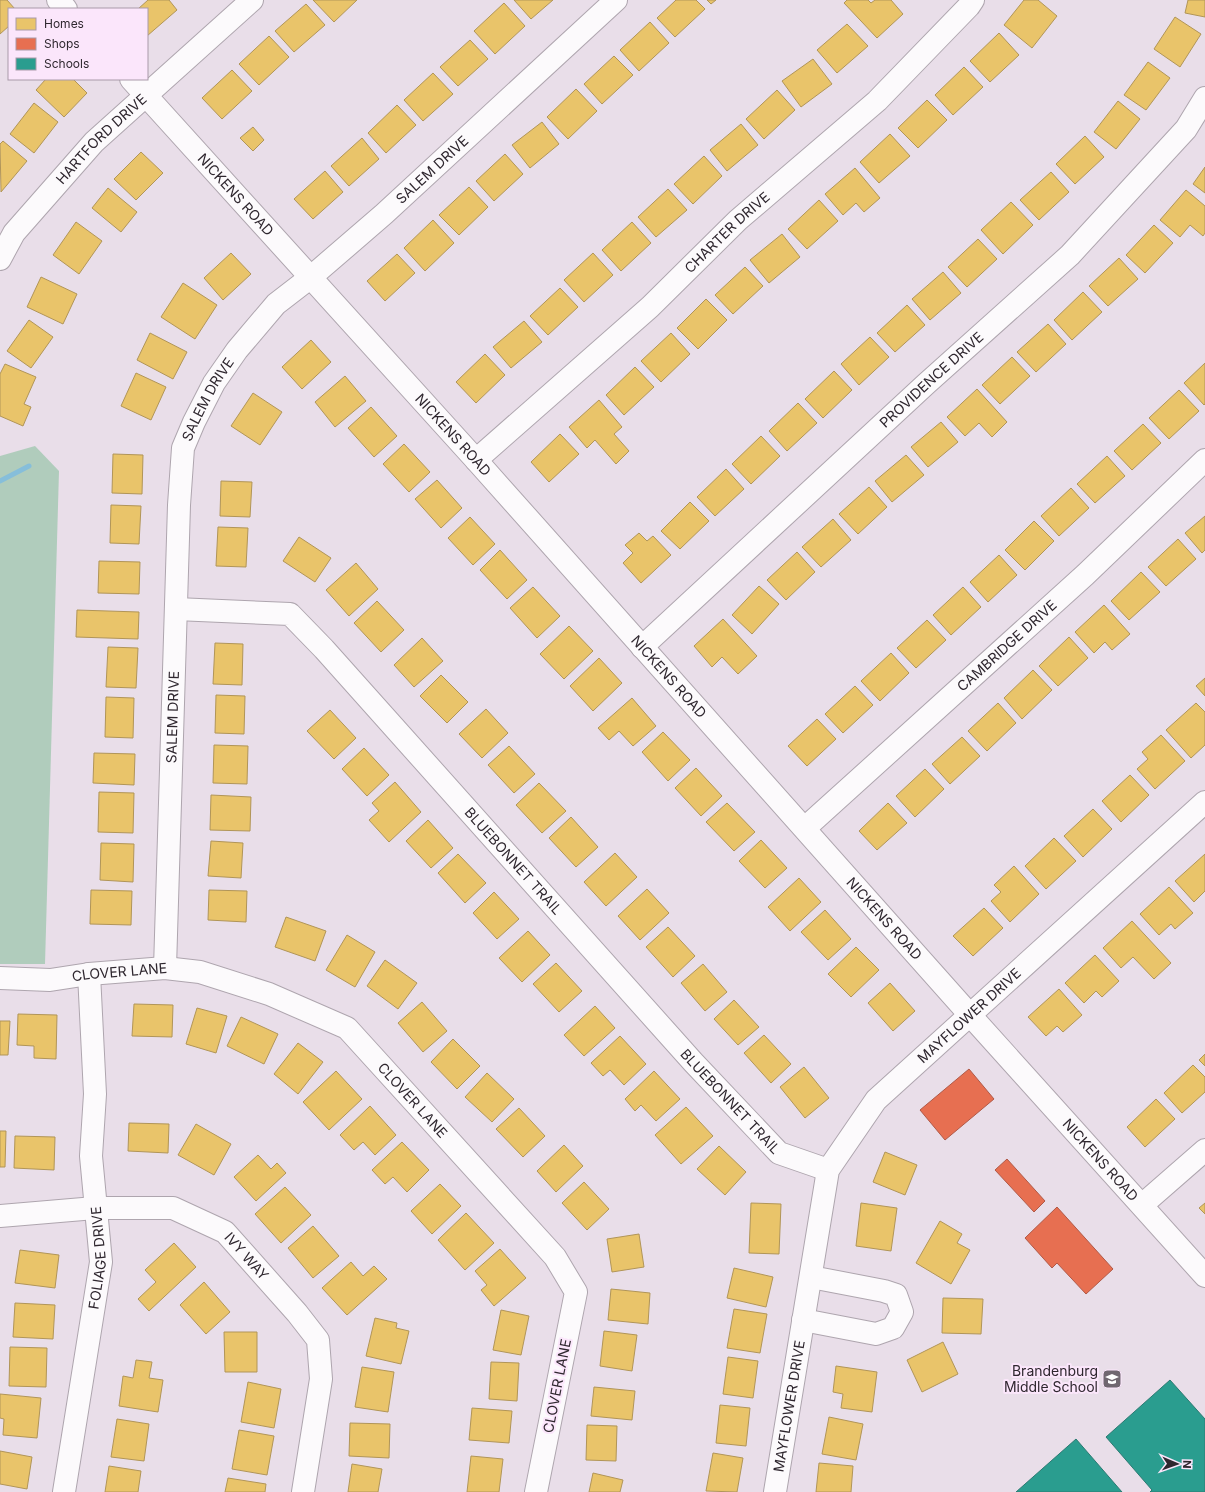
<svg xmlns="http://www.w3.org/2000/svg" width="1205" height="1492" font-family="Inter,sans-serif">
<rect width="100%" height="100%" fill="#e9dee9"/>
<path fill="#b0ccbc" d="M35 446 59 471 45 964H0V456Z"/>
<path fill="#e9c46a" stroke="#b19558" d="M0 0H7L15 9H9V26L0 34Z
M148 0H169L177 10 147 36V9H138Z
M313 0H357L334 22Z
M514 0H553L531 19Z
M676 0H696L705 9 675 37 657 18Z
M707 0H716L711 4Z
M847 0H868L871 3 875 0H891L903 14 877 38 844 3Z
M1024 0H1038L1057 16 1032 48 1004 25Z
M1188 0H1205V17L1185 13Z
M504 3 525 26 495 54 474 31Z
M306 4 325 25 294 52 275 31Z
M1175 17 1201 34 1180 67 1154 49Z
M650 22 669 43 639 71 620 50Z
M847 24 868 46 837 73 817 50Z
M999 33 1019 55 990 82 970 61Z
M269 36 289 57 259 85 239 64Z
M470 40 488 59 458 86 440 67Z
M614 56 633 75 602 104 584 84Z
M813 59 832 84 801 107 782 81Z
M1148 62 1170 78 1146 110 1124 95Z
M964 67 983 87 953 115 935 95Z
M232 70 252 91 222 119 202 98Z
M433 73 453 94 423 121 404 100Z
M46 79H73L87 93 64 117 36 90Z
M576 89 597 111 568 139 547 117Z
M777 90 795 110 764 139 746 119Z
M927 100 947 120 918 148 898 128Z
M1118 101 1140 119 1116 149 1094 132Z
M34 103 58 122 34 153 10 134Z
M397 105 416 125 386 153 368 133Z
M542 122 559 144 530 168 512 145Z
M741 124 758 145 727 171 710 150Z
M253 127 264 140 253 151 240 138Z
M890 134 910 156 879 183 860 162Z
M1085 136 1104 157 1075 184 1056 164Z
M362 138 379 159 349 186 331 166Z
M3 141 27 161 1 192 0 144Z
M141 152 163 173 136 200 114 179Z
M505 154 523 174 494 201 476 181Z
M704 156 722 176 693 204 674 184Z
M1205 167V193L1193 184Z
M855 168 880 198 864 212 856 203 843 215 825 194Z
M325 171 343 192 313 219 294 199Z
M1051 172 1069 192 1039 220 1020 200Z
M469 187 488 207 459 235 439 215Z
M108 188 137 212 121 232 92 208Z
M668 189 687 210 656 237 638 217Z
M1186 190 1205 206V233L1203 236 1190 225 1180 237 1160 220Z
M819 200 838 221 807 249 788 229Z
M1011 202 1033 225 1003 254 981 230Z
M433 220 454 243 425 271 404 248Z
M76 222 102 241 79 274 53 255Z
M632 222 651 243 621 271 602 250Z
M1154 225 1173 243 1145 273 1126 255Z
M782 234 800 257 769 283 750 260Z
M978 239 997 259 967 287 948 267Z
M231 253 251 274 223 300 204 278Z
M593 253 613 275 584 302 564 280Z
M397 254 415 273 385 301 367 281Z
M1119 258 1138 279 1108 306 1089 286Z
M745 267 763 286 733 314 715 295Z
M943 272 961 293 930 320 912 299Z
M41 277 77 294 63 324 27 307Z
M183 283 217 305 195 339 161 317Z
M560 288 578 307 548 335 530 316Z
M1083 292 1102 312 1072 340 1054 320Z
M706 299 727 320 698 349 677 328Z
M907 305 925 325 895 352 877 333Z
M29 320 53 337 31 368 7 351Z
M524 321 542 342 511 368 493 347Z
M1048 324 1066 344 1036 372 1017 352Z
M150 333 187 352 173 379 137 360Z
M671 333 690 354 661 382 641 361Z
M870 337 889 357 859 385 841 364Z
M311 340 331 362 302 389 282 367Z
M485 354 505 375 476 403 456 382Z
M1012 357 1030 376 1000 404 982 385Z
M1205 363V404L1204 405 1184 383Z
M5 364 36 377 24 404 31 407 23 426 0 416V374Z
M635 367 654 387 624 415 606 395Z
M834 371 852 390 823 418 805 399Z
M136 373 166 387 151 420 121 406Z
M345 376 366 401 335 427 315 402Z
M977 389 1007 422 992 437 979 423 965 436 947 417Z
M1179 390 1199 411 1169 439 1149 418Z
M253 393 282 412 260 445 231 426Z
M599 400 622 427 614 434 629 451 616 464 595 440 587 448 569 427Z
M798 403 817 423 787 451 769 431Z
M371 407 397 436 374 457 348 428Z
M941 422 958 442 928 467 911 447Z
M1143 424 1161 443 1132 470 1114 451Z
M560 434 579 454 549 482 531 462Z
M761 436 780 456 751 484 732 464Z
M404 444 430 472 409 492 383 464Z
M113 454 143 455 142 494 112 493Z
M906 455 924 475 892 502 875 481Z
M1107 456 1125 476 1095 503 1077 484Z
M726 469 744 489 715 516 697 497Z
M437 480 462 508 441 528 415 499Z
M221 481 252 482 250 517 220 516Z
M869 487 887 507 858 534 839 514Z
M1071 488 1089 508 1059 536 1041 516Z
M690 502 709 521 680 549 661 531Z
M111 505 141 506 139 544 110 543Z
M1205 516V550L1202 553 1185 533Z
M470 517 495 544 473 565 448 538Z
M833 519 851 540 821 567 802 547Z
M1034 521 1054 541 1025 570 1005 550Z
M218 527 248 528 246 567 216 566Z
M639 533 647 541 653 536 671 555 641 583 623 563 633 553 625 545Z
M299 537 331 558 315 582 283 561Z
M1178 539 1196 559 1166 586 1148 567Z
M500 550 527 580 507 599 480 570Z
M797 552 815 572 786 600 767 580Z
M999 555 1017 575 988 602 970 582Z
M99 561 140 562 139 594 98 593Z
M356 563 378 589 349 616 326 590Z
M1141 572 1160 592 1129 620 1111 601Z
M759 586 779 604 752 634 732 615Z
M533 587 560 616 537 638 510 608Z
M963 587 981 607 951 635 933 615Z
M377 601 404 630 381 652 354 623Z
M1104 605 1130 634 1112 650 1105 642 1094 653 1075 632Z
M77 610 139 612 138 639 76 637Z
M723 619 757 656 738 674 722 657 712 667 694 646Z
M927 620 946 640 916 668 897 648Z
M569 626 593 651 564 679 540 654Z
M1069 637 1088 658 1058 686 1039 666Z
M422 638 443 661 414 687 394 665Z
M215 643 243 644 242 685 213 684Z
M108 647 138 648 136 688 106 687Z
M891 653 909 673 880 701 861 681Z
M599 658 622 683 593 711 570 686Z
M1033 670 1052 690 1022 719 1004 698Z
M441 675 468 702 447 723 420 696Z
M1205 678V696L1196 686Z
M855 686 873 705 843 733 825 714Z
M216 695 245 696 244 734 215 733Z
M106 697 134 698 133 738 105 737Z
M632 698 656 726 633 746 619 731 609 740 598 728Z
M998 703 1016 723 987 751 968 731Z
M1196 703 1205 712V745L1191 758 1166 730Z
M486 709 508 733 482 758 459 734Z
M330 710 356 738 334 759 307 731Z
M817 719 836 739 807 766 788 746Z
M663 732 690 760 668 781 642 752Z
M1161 735 1185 761 1155 789 1137 769 1148 759 1142 752Z
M962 737 980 756 950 784 932 764Z
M214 745 248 746 247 784 213 783Z
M509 746 535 774 514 793 488 765Z
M364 748 389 775 367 796 342 769Z
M94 753 135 754 134 785 93 783Z
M696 768 722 796 701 816 675 788Z
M925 769 944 789 915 817 896 796Z
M1130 775 1149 795 1121 822 1102 801Z
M395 782 421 812 389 842 369 820 379 811 372 803Z
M539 783 566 811 542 833 516 805Z
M99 792 134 793 133 833 98 832Z
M211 795 251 797 250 831 210 830Z
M727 803 755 832 734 851 706 822Z
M888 803 907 823 877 850 859 831Z
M1093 809 1112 829 1083 857 1064 836Z
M571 817 598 847 576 867 549 838Z
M428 820 453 848 431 868 406 841Z
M1054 838 1076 861 1046 889 1025 866Z
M761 840 787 868 765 888 739 861Z
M211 841 243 843 241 878 208 876Z
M101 843 134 844 133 882 100 880Z
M615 853 637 877 606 906 584 882Z
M458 854 486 883 465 903 438 873Z
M1205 854V891L1194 902 1175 881Z
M1014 866 1039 894 1010 922 991 901 1001 892 994 885Z
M799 878 821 902 790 931 768 907Z
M1169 887 1193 913 1175 929 1171 924 1159 935 1140 914Z
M647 889 669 913 640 940 618 916Z
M91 890 132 891 131 925 90 924Z
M209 890 247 891 246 922 208 920Z
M494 892 519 919 497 939 473 913Z
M984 908 1003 928 973 956 953 936Z
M825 910 851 939 828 960 801 932Z
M286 917 326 931 315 961 275 947Z
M1132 921 1171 963 1154 979 1133 957 1121 968 1103 948Z
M668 927 695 956 673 977 646 947Z
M528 931 550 955 522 982 499 958Z
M347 935 375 952 355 987 326 970Z
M856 947 879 970 851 997 828 974Z
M1095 955 1119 981 1102 997 1096 991 1084 1003 1065 983Z
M385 960 417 983 398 1009 367 986Z
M556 963 582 991 559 1012 533 984Z
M703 964 727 992 705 1011 681 983Z
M890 983 915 1011 893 1031 868 1003Z
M1059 989 1082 1015 1063 1032 1057 1026 1046 1036 1028 1017Z
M734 1000 759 1027 738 1045 714 1019Z
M422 1002 447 1031 423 1052 398 1023Z
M134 1004 173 1005 172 1037 132 1036Z
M595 1006 615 1028 584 1056 564 1035Z
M197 1008 227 1016 216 1053 186 1044Z
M18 1014 57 1015 56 1059 34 1058V1046L17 1045Z
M241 1017 278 1034 264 1064 227 1046Z
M0 1021H10L8 1055H0Z
M764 1035 791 1064 771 1083 744 1053Z
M620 1036 646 1064 624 1085 610 1070 603 1076 591 1063Z
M453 1039 480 1066 457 1089 431 1062Z
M298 1043 323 1062 298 1094 274 1074Z
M1205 1054V1066L1199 1060Z
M1193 1065 1205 1077V1092L1182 1113 1164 1093Z
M804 1067 829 1098 805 1118 780 1087Z
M336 1071 362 1099 329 1130 303 1102Z
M654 1071 680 1099 656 1121 641 1105 635 1111 625 1099Z
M487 1073 514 1099 492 1122 465 1097Z
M1156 1099 1175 1119 1145 1147 1127 1127Z
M370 1106 396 1135 375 1155 363 1142 354 1150 340 1135Z
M686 1107 713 1136 681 1164 655 1135Z
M519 1108 545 1136 523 1157 496 1129Z
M129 1123 169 1124 168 1153 128 1151Z
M196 1124 231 1144 214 1175 178 1155Z
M0 1131H6L5 1167H0Z
M15 1136 55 1137 54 1170 14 1168Z
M402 1142 429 1170 407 1192 393 1177 385 1184 372 1170Z
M564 1145 583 1166 556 1192 537 1171Z
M719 1146 746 1172 725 1195 697 1169Z
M885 1152 917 1165 905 1195 873 1182Z
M258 1155 271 1169 277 1163 286 1173 256 1201 234 1177Z
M584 1182 609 1209 587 1230 562 1203Z
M440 1184 461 1206 432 1234 411 1211Z
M285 1187 311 1215 281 1243 255 1214Z
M751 1203 781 1204 779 1254 749 1253Z
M861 1203 897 1208 891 1251 856 1246Z
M1205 1203V1214L1199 1208Z
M466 1213 494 1243 465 1270 438 1240Z
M940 1221 962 1234 957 1243 970 1250 951 1284 916 1263Z
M313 1226 339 1256 313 1278 288 1248Z
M639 1234 644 1267 612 1272 607 1239Z
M174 1243 196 1267 149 1311 138 1299 156 1282 145 1270Z
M500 1249 526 1278 494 1306 481 1290 487 1285 475 1271Z
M20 1250 59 1255 55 1288 15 1283Z
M351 1262 363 1276 374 1266 387 1279 347 1315 322 1288Z
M734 1268 773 1277 766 1307 727 1298Z
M204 1282 230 1312 206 1334 180 1305Z
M611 1289 650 1293 648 1324 608 1320Z
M943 1298 983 1299 981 1334 942 1333Z
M15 1303 55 1305 53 1339 13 1337Z
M734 1309 767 1314 760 1353 727 1348Z
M501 1310 529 1316 521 1355 493 1350Z
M375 1318 397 1323 396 1328 409 1331 401 1364 366 1356Z
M604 1331 637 1335 632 1371 600 1366Z
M224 1332H257V1372H225Z
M943 1342 958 1374 922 1392 907 1360Z
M10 1347 47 1348 46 1387 9 1386Z
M728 1357 758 1361 753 1398 723 1394Z
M136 1360 152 1362 149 1378 163 1380 158 1412 119 1406 123 1376 133 1378Z
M491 1362 519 1363 517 1401 489 1399Z
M836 1366 877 1372 872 1412 841 1408 843 1394 833 1392Z
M362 1367 394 1372 388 1412 355 1407Z
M248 1382 281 1389 274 1428 241 1422Z
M594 1387 635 1391 632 1420 591 1416Z
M0 1394 41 1398 37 1438 3 1435 4 1419 0 1418Z
M720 1405 750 1408 746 1446 716 1443Z
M472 1408 512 1411 509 1443 469 1440Z
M829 1417 863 1424 856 1460 822 1454Z
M117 1419 149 1424 144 1461 111 1457Z
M350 1423 390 1424 389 1458 349 1456Z
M587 1425 617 1426 616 1461 586 1460Z
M239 1430 274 1436 267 1475 232 1469Z
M0 1451 32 1457 27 1489 0 1484Z
M713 1453 743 1458 737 1492 706 1491Z
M471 1456 503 1459 499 1492H467Z
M819 1463 853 1466 851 1492H816Z
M352 1464 382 1469 378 1492H348Z
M109 1466 141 1471 138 1492H105Z
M593 1473 623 1480 620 1492H589Z
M228 1478 266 1484 265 1492H225Z"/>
<path fill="#e76f51" stroke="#b05947" d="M969 1069 994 1099 945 1140 920 1110Z
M1007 1159 1045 1201 1034 1212 995 1170Z
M1057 1207 1113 1269 1086 1294 1057 1263 1052 1268 1025 1238Z"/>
<path fill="#2a9d8f" stroke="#2c7a72" d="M1170 1380 1205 1419V1492H1150L1152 1490 1106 1437Z
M1076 1439 1122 1492H1016Z"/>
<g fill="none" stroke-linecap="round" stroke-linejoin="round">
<path stroke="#86beda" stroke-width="5" d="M0 481 29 466"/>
<defs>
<g id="minor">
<path d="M58 0 66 9"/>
<path id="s1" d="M131 79 476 460 970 1015 1205 1276"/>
<path id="s2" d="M0 259 14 233 94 142 252 0"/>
<path id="s3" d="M476 460 650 307 738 220 877 101 969 6 973 0"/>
<path id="s4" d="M176 609 290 614 324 649 693 1062 779 1153 828 1170"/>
<path id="s5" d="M642 647 926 384 1070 255 1186 129 1205 98"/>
<path id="s6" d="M805 828 1085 575 1205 460"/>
<path id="s7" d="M165 968 179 505 183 448 194 422 214 383 237 350 276 304 311 277 384 214 616 0"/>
<path id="s8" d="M0 978 50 980 89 974 165 968 200 972 269 994 347 1028 555 1257 576 1292 536 1492"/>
<path d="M1142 1205 1205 1150"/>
<path id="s9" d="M0 1216 95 1208H173L225 1232 297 1313 318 1340 321 1379 303 1492"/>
<path d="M803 1320 876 1334 893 1328 902 1312 896 1295 884 1291 811 1277"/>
<path id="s10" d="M64 1492 101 1262 91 1156 95 1094 89 974"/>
<path id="s11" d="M775 1492 828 1170 876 1100 1205 802"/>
</g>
</defs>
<use href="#minor" stroke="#aea5ae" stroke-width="24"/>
<use href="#minor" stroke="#fcfafc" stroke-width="22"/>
</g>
<defs>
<symbol id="school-square" viewBox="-11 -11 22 22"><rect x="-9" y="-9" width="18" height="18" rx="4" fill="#706770" stroke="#fbe6fb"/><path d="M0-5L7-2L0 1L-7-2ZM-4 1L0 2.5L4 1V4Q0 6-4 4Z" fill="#fff"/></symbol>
</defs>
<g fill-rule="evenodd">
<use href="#school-square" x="1101" y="1368" width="22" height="22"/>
</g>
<g text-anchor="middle" stroke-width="4" stroke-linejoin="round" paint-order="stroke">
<g font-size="14" fill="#2f272f" stroke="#fbe6fb">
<text dy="5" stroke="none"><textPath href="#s2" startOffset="158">HARTFORD DRIVE</textPath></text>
<text dy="5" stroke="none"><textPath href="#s7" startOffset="899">SALEM DRIVE</textPath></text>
<text dy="5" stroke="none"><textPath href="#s1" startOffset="156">NICKENS ROAD</textPath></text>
<text dy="5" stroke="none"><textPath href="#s3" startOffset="339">CHARTER DRIVE</textPath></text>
<text dy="5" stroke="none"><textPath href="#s5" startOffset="394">PROVIDENCE DRIVE</textPath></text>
<text dy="5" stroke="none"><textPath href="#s7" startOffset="575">SALEM DRIVE</textPath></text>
<text dy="5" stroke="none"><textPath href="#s1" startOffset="480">NICKENS ROAD</textPath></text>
<text dy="5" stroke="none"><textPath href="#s6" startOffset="272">CAMBRIDGE DRIVE</textPath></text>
<text dy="5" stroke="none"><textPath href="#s1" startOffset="804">NICKENS ROAD</textPath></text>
<text dy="5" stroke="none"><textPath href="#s7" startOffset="251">SALEM DRIVE</textPath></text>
<text dy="5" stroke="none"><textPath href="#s4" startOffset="447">BLUEBONNET TRAIL</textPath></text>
<text dy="5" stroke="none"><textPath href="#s1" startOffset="1128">NICKENS ROAD</textPath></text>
<text dy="5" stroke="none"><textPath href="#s8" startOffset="120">CLOVER LANE</textPath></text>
<text dy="5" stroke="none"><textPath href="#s11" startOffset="537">MAYFLOWER DRIVE</textPath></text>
<text dy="5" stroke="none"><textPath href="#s8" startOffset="456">CLOVER LANE</textPath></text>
<text dy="5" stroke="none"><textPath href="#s4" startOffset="771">BLUEBONNET TRAIL</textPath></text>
<text dy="5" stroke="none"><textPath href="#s1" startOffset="1452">NICKENS ROAD</textPath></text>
<text dy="5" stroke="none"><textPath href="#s9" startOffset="263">IVY WAY</textPath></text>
<text dy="5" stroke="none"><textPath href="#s10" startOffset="237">FOLIAGE DRIVE</textPath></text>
<text transform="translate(557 1386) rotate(-79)" y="5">CLOVER LANE</text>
<text dy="5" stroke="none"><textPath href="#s11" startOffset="87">MAYFLOWER DRIVE</textPath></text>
</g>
<g font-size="14" fill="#2f272f" stroke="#fbe6fb" text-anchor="end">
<text x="1098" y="1376">Brandenburg<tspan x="1098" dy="16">Middle School</tspan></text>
</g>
</g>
<rect x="8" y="8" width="140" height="72" fill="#fbe6fb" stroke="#a99aa9"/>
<rect x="16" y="18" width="20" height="12" fill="#e9c46a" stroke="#a99aa9"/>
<text x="44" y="28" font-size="12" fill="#2f272f">Homes</text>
<rect x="16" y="38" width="20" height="12" fill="#e76f51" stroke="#a99aa9"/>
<text x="44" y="48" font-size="12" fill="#2f272f">Shops</text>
<rect x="16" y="58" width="20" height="12" fill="#2a9d8f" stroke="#a99aa9"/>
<text x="44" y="68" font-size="12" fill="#2f272f">Schools</text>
<g transform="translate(1177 1464) rotate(92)" stroke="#fbe6fb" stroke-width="3" paint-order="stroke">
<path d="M0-3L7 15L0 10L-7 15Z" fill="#2f272f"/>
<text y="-6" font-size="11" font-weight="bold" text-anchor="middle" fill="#2f272f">N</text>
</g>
</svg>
